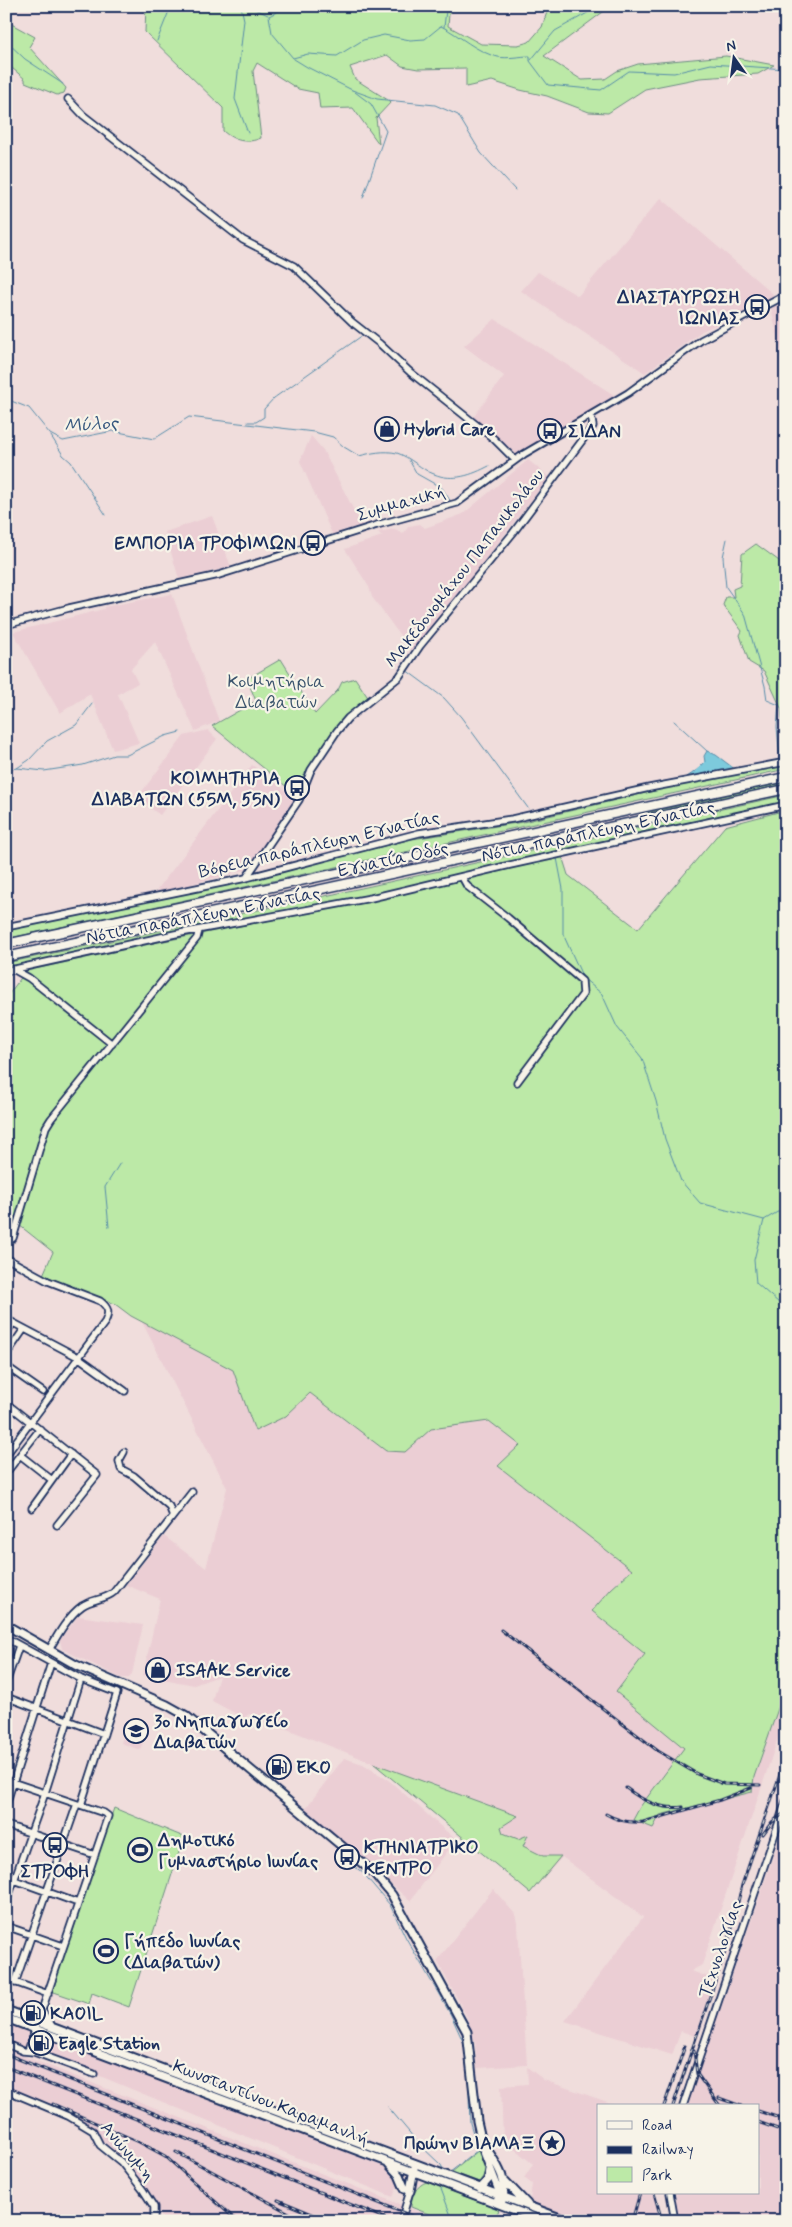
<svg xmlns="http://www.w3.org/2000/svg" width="792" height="2227" font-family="Mynerve,sans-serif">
<rect width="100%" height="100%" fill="#f0dddc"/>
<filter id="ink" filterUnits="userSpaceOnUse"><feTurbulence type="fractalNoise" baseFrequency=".02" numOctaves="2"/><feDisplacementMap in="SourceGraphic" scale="10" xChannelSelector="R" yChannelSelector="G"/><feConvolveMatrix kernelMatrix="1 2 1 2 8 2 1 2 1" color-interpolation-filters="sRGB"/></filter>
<g filter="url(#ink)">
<path fill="#ebced4" d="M661 198 773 294 772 298 749 307 747 311 702 331 645 373 521 291 538 272 578 296Z
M786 299V374L771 308Z
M495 319 614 395V397L517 455 472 419 504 376 464 346Z
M311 436 323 450 362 526 344 530 333 536 300 461Z
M528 460 549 477 413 653 372 597 369 587 345 549 382 536 378 532 395 529 403 534 409 526 420 524 425 528 463 514Z
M212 516 231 567 179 579 165 532Z
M172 594 219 721 195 731 155 642 131 669 138 683 118 694 139 743 113 750 90 694 60 713 13 632 104 609V607Z
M208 730 217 739 160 815 137 798 184 736Z
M252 765 297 799 245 870 154 894Z
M786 1167V1714L702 1965 691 1971 714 1979 695 2036 681 2031 672 2055 565 2021 643 1917 562 1857 530 1893 373 1763 249 1714 244 1718 212 1701 219 1676 194 1685 143 1675 160 1599 126 1585 164 1536 206 1568 227 1488 119 1277Z
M78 1616 143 1625 132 1674 129 1678H121L62 1649 60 1640Z
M129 1720 148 1727 140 1750 121 1743Z
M344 1758 363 1764 391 1782 456 1840 410 1901 305 1809Z
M786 1820V2221H679L675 2193H758V2106H687Z
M493 1889 515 1914 518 1927 527 2065 477 2068 475 2043 467 2017 437 1961Z
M6 2020 383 2166 400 2181 393 2197 95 2074 6 2042Z
M6 2049 442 2221H164L142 2182 109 2146 82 2126 50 2108 6 2090Z
M527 2067 544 2080 619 2106H598V2193H653L658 2214 654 2221H584L539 2206 530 2200 532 2184 524 2178 533 2164 503 2140 501 2086 528 2084Z"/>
<path fill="#bce9a7" stroke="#6c8c82" d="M146 6H455L449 14 448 26 481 44 518 45 529 42 542 27 549 6H611L544 56 582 80 605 79 617 71 638 64 726 56 774 65 758 74 700 78 645 89 608 113 589 112 547 96 520 90 492 81 466 87V68L418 69 402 66 387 55 350 67 355 79 391 102 376 118 379 144 353 108 320 109 318 93 298 89 257 63 253 71 261 138C247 144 234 141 223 131V108L145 32Z
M6 21 35 37 29 47 66 88 64 93 57 95 25 82V79L6 63Z
M756 544 786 566 785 756 781 708 764 671 749 662 740 635 742 631 723 605 726 597H734L733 589 740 586 742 554Z
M281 659 315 714 338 690 342 682 355 678 369 699 345 719 330 736 293 792 212 726 256 701 247 679Z
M786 764V769L6 939V930L251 879 412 839 523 822 671 787Z
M786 782V785L641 816V814Z
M786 795V803L504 863 383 893 6 968V963L325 896Z
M786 810V1686L754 1777 752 1792 660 1815 653 1828 633 1820 640 1807 684 1748 616 1692 645 1654 592 1611 611 1589 632 1570 498 1466 520 1445 489 1421 431 1429 405 1452 386 1451 310 1393 286 1416 255 1431 233 1370 131 1316 115 1304 43 1275 53 1252 19 1225 14 1223 6 1239V998L26 971 159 942 393 896 562 856 568 875 638 929 725 826Z
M373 1763 518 1816 501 1827 503 1833 518 1839 528 1835 523 1846 543 1856H561L530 1893Z
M114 1808 184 1837 129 2007 92 1993 89 2004 51 1991Z
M479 2150C485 2162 489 2171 479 2182L452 2172Z
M427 2182 499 2209 495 2221H446L411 2207C411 2197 416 2185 427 2182Z"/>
<path fill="#7dcadc" stroke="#568caa" d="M707 751 716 755 736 770 688 778 687 777C693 773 700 768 705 762L704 756Z"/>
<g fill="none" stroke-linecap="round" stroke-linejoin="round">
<path stroke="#568caa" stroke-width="1" d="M241 6 244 20 235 99 248 133
M248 6 268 15
M288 6 269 16 272 33 293 58 308 54 337 56 363 40 384 35 410 40 425 39 441 26C461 36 476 52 498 57 508 59 520 56 530 56V61L548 85 601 90 629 71 674 73 711 64 786 69
M444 27 446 10 449 6
M6 41 25 59 63 84
M157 41 171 6
M294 59 307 67 352 90
M531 60 555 31 600 6
M352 90 377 99 435 105 458 115 481 153 515 190
M355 92 371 104 386 131 363 198
M6 399 29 408 50 434 63 441 113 431 154 439 189 417 314 432 333 437 344 447 359 456C371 453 384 450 397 453 410 457 422 470 434 474 453 482 472 475 489 466
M248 422H256L264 417V409L274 398 363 335
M51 436 63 455 71 462 106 515
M409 460 417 474 442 488 451 502
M727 539 723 557 726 587 745 614 765 686 767 700 779 705 777 727 780 758
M406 670 444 698 461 717 528 808
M674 721 707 751
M17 768 44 771 83 765 114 755H127L165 736 180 732
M6 770 17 768 29 760 47 741 76 725 92 704
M557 858 563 889V934L583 978 602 994 617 1027 642 1058 656 1101 665 1139 681 1181 700 1203 764 1220
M786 865V886
M786 929V933
M786 1207 764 1220 754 1260 756 1283 786 1309
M109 1227 105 1187 120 1163
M345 1859 363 1873 390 1905 406 1938 451 2015 466 2048
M699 2069 784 1816
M686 2106 696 2078
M388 2107 420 2145 441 2165 444 2171
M449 2173 478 2150 470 2123 468 2069
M441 2189 453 2221
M674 2193 678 2221"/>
<defs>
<path id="minor" d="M68 99 83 115 243 240 294 266 352 322 380 344 410 372 494 439 515 460
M6 625 69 608 219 575 377 525 457 503 524 454 628 393 701 340 786 295
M462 877 467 886 508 918 582 981 583 994 517 1082
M246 878 299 800 311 770 337 731 348 718 399 677 420 646 513 533 593 426 591 415
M6 927 246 878 419 833 512 819 649 788 786 762
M13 969 29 978 112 1044
M6 971 175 934 371 898 510 865 786 805
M6 1242 13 1238 46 1127 51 1119 197 938 199 930
M6 1258 48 1281 100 1301C108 1307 110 1312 105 1322L6 1455
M6 1319 78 1357 125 1391
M6 1333 13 1323
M6 1355 24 1329
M6 1366 43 1392
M6 1403 97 1475 57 1525
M124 1452 119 1461 121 1469 134 1476 169 1506 173 1516
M20 1455 52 1480
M6 1473 40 1429
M32 1508 71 1454
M6 1638 81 1679 117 1693 81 1805
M49 1650C57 1636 68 1616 82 1606 92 1599 105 1600 114 1592L192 1492
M6 1683 19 1646
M6 1697 104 1734
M6 1780 104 1813 108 1816 28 2051
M6 1805 51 1663
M6 1825 95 1855
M6 1877 78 1903
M6 1903 45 1793 81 1679
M6 1926 63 1946
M6 1979 48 1994
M15 1983 77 1804
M6 2044 23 2051 34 2052 94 2074
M6 2090 68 2116 93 2131 100 2145 121 2162 143 2190 154 2207V2221
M683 2106 786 1801
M670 2193 675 2221
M401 2221 410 2191"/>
<path id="major" d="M6 1625 76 1665 167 1705 185 1715 374 1873 392 1895 467 2032 477 2121 484 2152 499 2191 497 2203
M6 2010 568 2221
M42 2012 51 2026
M6 2018 544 2221
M487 2149C497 2165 509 2181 502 2201
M389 2164 399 2175 405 2189
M505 2181 527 2204
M480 2189 488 2180 490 2170
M410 2191 414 2169"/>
<path id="highway" d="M6 944 786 777
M6 957 786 789"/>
</defs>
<use href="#minor" stroke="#1b2f5e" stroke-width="9"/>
<use href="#major" stroke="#1b2f5e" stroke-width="11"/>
<use href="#highway" stroke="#1b2f5e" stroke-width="11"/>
<use href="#minor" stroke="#f7f3e8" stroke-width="5.5"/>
<use href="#major" stroke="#f7f3e8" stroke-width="7"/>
<use href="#highway" stroke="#f7f3e8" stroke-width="8"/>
<defs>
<path id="rail" d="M501 1630 658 1751 697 1774 724 1784 760 1785
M626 1788C643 1801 661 1810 683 1807
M606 1814C618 1821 629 1823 643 1822L720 1800 751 1788
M763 1834 772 1822 786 1812
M694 2051 697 2074 720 2106
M6 2054 424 2221
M6 2067 392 2221
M719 2098 741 2106
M53 2104 139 2142 165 2156 237 2221
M664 2106 685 2046
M673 2106 729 1940 742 1885 786 1757
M758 2111 786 2120
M758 2122 786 2132
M176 2152 304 2221
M654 2193 662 2221
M278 2200 329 2221
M634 2214 640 2193"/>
</defs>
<use href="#rail" stroke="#1b2f5e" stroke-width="3"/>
<use href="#rail" stroke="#f7f3e8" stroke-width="1" stroke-dasharray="4" stroke-linecap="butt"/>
</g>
</g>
<defs>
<symbol id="bus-ring" viewBox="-11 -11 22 22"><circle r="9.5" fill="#f7f3e8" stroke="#1b2f5e" stroke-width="1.5"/><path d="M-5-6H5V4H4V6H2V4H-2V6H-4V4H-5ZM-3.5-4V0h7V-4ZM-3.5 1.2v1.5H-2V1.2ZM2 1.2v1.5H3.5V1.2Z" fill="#1b2f5e"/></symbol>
<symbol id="shop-ring" viewBox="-11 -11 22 22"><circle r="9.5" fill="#f7f3e8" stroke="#1b2f5e" stroke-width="1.5"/><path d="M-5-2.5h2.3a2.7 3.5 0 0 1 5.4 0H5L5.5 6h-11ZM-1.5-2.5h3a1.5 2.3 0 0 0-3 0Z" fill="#1b2f5e"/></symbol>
<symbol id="school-ring" viewBox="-11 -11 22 22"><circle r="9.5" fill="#f7f3e8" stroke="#1b2f5e" stroke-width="1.5"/><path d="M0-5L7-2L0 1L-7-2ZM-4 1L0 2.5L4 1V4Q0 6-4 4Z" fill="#1b2f5e"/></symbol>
<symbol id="fuel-ring" viewBox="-11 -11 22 22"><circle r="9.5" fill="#f7f3e8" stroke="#1b2f5e" stroke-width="1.5"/><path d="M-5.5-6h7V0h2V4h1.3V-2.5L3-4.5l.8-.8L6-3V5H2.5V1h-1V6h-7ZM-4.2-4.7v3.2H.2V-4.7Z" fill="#1b2f5e"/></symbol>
<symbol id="stadium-ring" viewBox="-11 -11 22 22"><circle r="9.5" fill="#f7f3e8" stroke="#1b2f5e" stroke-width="1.5"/><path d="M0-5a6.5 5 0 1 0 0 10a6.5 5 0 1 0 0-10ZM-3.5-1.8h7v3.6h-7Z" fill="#1b2f5e"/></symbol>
<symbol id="sight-ring" viewBox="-11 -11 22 22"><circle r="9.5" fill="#f7f3e8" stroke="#1b2f5e" stroke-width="1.5"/><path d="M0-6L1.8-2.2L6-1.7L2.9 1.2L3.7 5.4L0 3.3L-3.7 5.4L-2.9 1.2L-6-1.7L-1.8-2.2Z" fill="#1b2f5e"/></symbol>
</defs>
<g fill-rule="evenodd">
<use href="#bus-ring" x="743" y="293" width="28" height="28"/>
<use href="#shop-ring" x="373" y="415" width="28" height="28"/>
<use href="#bus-ring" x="536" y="417" width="28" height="28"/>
<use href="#bus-ring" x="299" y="529" width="28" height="28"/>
<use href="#bus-ring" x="283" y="774" width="28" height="28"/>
<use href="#shop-ring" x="144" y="1656" width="28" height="28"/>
<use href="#school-ring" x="122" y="1717" width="28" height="28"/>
<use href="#fuel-ring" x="265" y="1753" width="28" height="28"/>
<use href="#bus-ring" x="41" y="1831" width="28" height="28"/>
<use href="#stadium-ring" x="126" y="1836" width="28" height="28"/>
<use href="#bus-ring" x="333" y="1843" width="28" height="28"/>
<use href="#stadium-ring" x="92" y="1937" width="28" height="28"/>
<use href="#fuel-ring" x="19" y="1999" width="28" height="28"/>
<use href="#fuel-ring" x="27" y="2029" width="28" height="28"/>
<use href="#sight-ring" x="538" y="2129" width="28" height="28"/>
</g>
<g text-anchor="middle" stroke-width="4.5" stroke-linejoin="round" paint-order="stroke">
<g font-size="18" font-weight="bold" fill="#1b2f5e" stroke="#f7f3e8" text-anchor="start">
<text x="740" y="303" text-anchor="end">ΔΙΑΣΤΑΥΡΩΣΗ<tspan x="740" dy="21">ΙΩΝΙΑΣ</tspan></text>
<text x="404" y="435">Hybrid Care</text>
<text x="568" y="437">ΣΙΔΑΝ</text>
<text x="296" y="549" text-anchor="end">ΕΜΠΟΡΙΑ ΤΡΟΦΙΜΩΝ</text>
<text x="280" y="784" text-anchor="end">ΚΟΙΜΗΤΗΡΙΑ<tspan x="280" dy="21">ΔΙΑΒΑΤΩΝ (55Μ, 55Ν)</tspan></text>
<text x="176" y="1676">ISAAK Service</text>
<text x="154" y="1727">3ο Νηπιαγωγείο<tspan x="154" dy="21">Διαβατών</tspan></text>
<text x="296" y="1773">EKO</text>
<text x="158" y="1846">Δημοτικό<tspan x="158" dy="21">Γυμναστήριο Ιωνίας</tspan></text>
<text x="364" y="1853">ΚΤΗΝΙΑΤΡΙΚΟ<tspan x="364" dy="21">ΚΕΝΤΡΟ</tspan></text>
<text x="55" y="1877" text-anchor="middle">ΣΤΡΟΦΗ</text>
<text x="124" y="1947">Γήπεδο Ιωνίας<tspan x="124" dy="21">(Διαβατών)</tspan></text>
<text x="50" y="2019">KAOIL</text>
<text x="58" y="2049">Eagle Station</text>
<text x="534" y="2149" text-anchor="end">Πρώην ΒΙΑΜΑΞ</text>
</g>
<g font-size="18" fill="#1b2f5e" stroke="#f7f3e8">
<text transform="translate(401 503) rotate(-16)" y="6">Συμμαχική</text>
<text transform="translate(464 568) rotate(-52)" y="6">Μακεδονομάχου Παπανικολάου</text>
<text transform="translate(598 831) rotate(-12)" y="6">Νότια παράπλευρη Εγνατίας</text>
<text transform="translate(319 844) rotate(-13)" y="6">Βόρεια παράπλευρη Εγνατίας</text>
<text transform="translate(393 859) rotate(-12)" y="6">Εγνατία Οδός</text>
<text transform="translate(203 915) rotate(-11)" y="6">Νότια παράπλευρη Εγνατίας</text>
<text transform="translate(720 1949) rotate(-71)" y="6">Τεχνολογίας</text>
<text transform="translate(271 2102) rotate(21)" y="6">Κωνσταντίνου Καραμανλή</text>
<text transform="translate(128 2151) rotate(49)" y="6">Ανώνυμη</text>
</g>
<g font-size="18" fill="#3b546d" stroke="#f7f3e8">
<text x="276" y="687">Κοιμητήρια<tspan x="276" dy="21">Διαβατών</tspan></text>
</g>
<g font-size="19" font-style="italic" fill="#34567e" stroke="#f7f3e8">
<text transform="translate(91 423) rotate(-3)" y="7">Μύλος</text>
</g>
</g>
<rect width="792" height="2227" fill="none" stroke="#f7f3e8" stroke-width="25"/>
<rect x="12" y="12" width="767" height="2202" fill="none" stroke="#1b2f5e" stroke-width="2" filter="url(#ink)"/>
<rect x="597" y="2104" width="162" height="90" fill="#f7f3e8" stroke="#9fa5b1"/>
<rect x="607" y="2121" width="25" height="8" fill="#f7f3e8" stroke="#9fa5b1"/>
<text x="642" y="2130" font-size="15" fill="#1b2f5e">Road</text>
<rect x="607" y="2146" width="25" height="8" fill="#1b2f5e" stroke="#9fa5b1"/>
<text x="642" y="2154" font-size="15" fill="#1b2f5e">Railway</text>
<rect x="607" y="2167" width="25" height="15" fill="#bce9a7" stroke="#9fa5b1"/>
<text x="642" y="2180" font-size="15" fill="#1b2f5e">Park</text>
<g transform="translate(734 58) rotate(346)" stroke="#f7f3e8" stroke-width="4" paint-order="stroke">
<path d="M0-4L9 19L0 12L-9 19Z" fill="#1b2f5e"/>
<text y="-8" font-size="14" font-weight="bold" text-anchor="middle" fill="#1b2f5e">N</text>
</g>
</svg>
